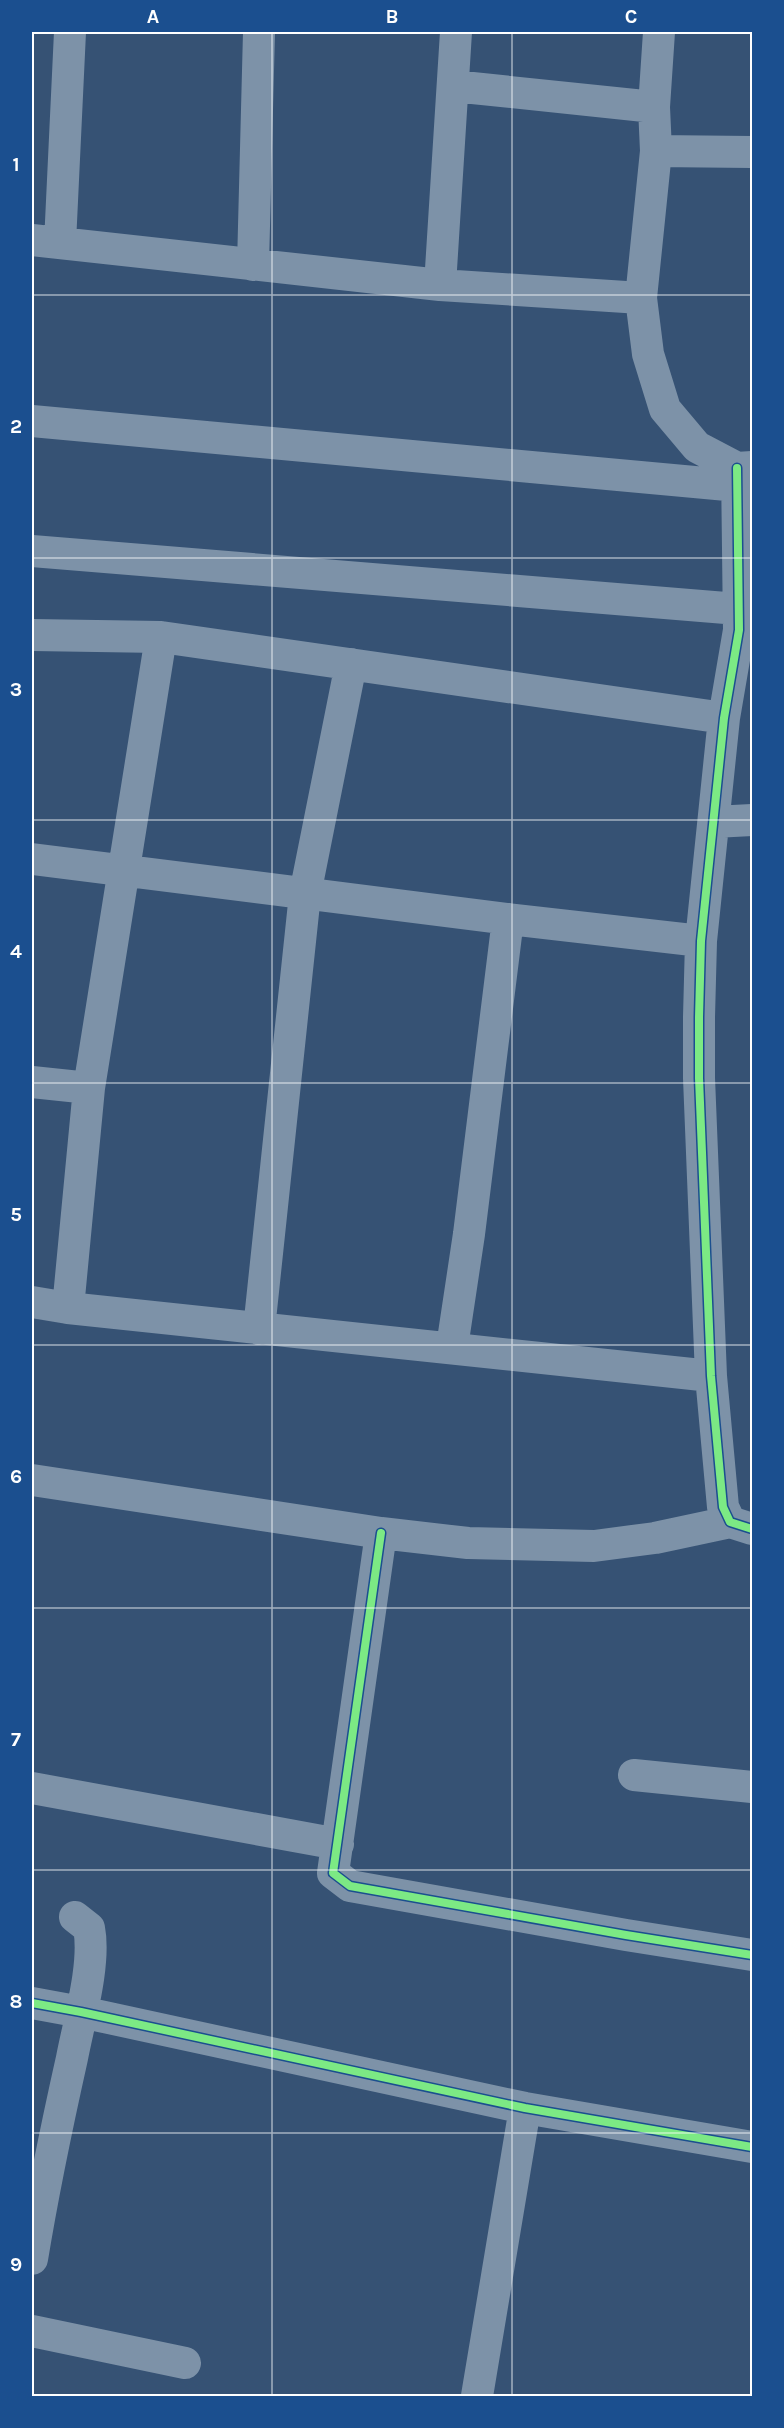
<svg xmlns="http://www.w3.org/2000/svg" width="784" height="2428" font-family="Karla,sans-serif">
<rect width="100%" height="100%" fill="#365274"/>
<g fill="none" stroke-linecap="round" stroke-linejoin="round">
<path stroke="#7d92a8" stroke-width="32" d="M659 32 654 107 656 151 641 298 648 354 665 409 697 447 737 468 752 467
M453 86 654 107
M656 151 752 152
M32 240 440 285 641 298
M60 243 70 32
M253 265 259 32
M440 285 456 32
M32 421 738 486
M737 468 739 630 724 718 701 941 699 1017V1078L711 1376 723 1507 730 1522 752 1529
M32 551 738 609
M32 635 161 637 724 718
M714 822 752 820
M32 859 508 919 701 941
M32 1082 89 1088
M32 1302 68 1308 711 1376
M68 1308 89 1088 161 637
M259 1329 305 894 351 664
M452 1347 469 1234 508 919
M32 1480 381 1533 468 1543 594 1546 655 1538 730 1522
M381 1533 333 1873 350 1886 626 1935 752 1955
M634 1775 752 1787
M32 1788 338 1844
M32 2003 81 2012 525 2108 752 2147
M32 2259C43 2192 57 2125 72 2058 79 2021 96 1964 89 1928L75 1917
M32 2331 185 2363
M477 2396 525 2108"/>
<defs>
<path id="cycleway" d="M737 468 739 630 724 718 701 941 699 1017V1078L711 1376 723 1507 730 1522 752 1529
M381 1533 333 1873 350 1886 626 1935 752 1955
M32 2003 81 2012 525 2108 752 2147"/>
</defs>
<use href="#cycleway" stroke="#1b4f8f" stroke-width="11"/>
<use href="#cycleway" stroke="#7ce984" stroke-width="8"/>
</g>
<path fill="none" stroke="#fff" stroke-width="1.5" stroke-opacity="0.55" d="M272 32V2396M512 32V2396M32 295H752M32 558H752M32 820H752M32 1083H752M32 1345H752M32 1608H752M32 1870H752M32 2133H752"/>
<rect width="784" height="2428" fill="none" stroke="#1b4f8f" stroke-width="66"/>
<rect x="33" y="33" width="718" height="2362" fill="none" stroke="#fff" stroke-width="2"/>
<g font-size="20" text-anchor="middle" font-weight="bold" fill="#fff">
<text x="153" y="23">A</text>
<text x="392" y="23">B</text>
<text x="631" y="23">C</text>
<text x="16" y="171">1</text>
<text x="16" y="433">2</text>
<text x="16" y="696">3</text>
<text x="16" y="958">4</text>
<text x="16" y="1221">5</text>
<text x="16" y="1483">6</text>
<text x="16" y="1746">7</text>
<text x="16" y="2008">8</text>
<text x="16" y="2271">9</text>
</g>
</svg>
